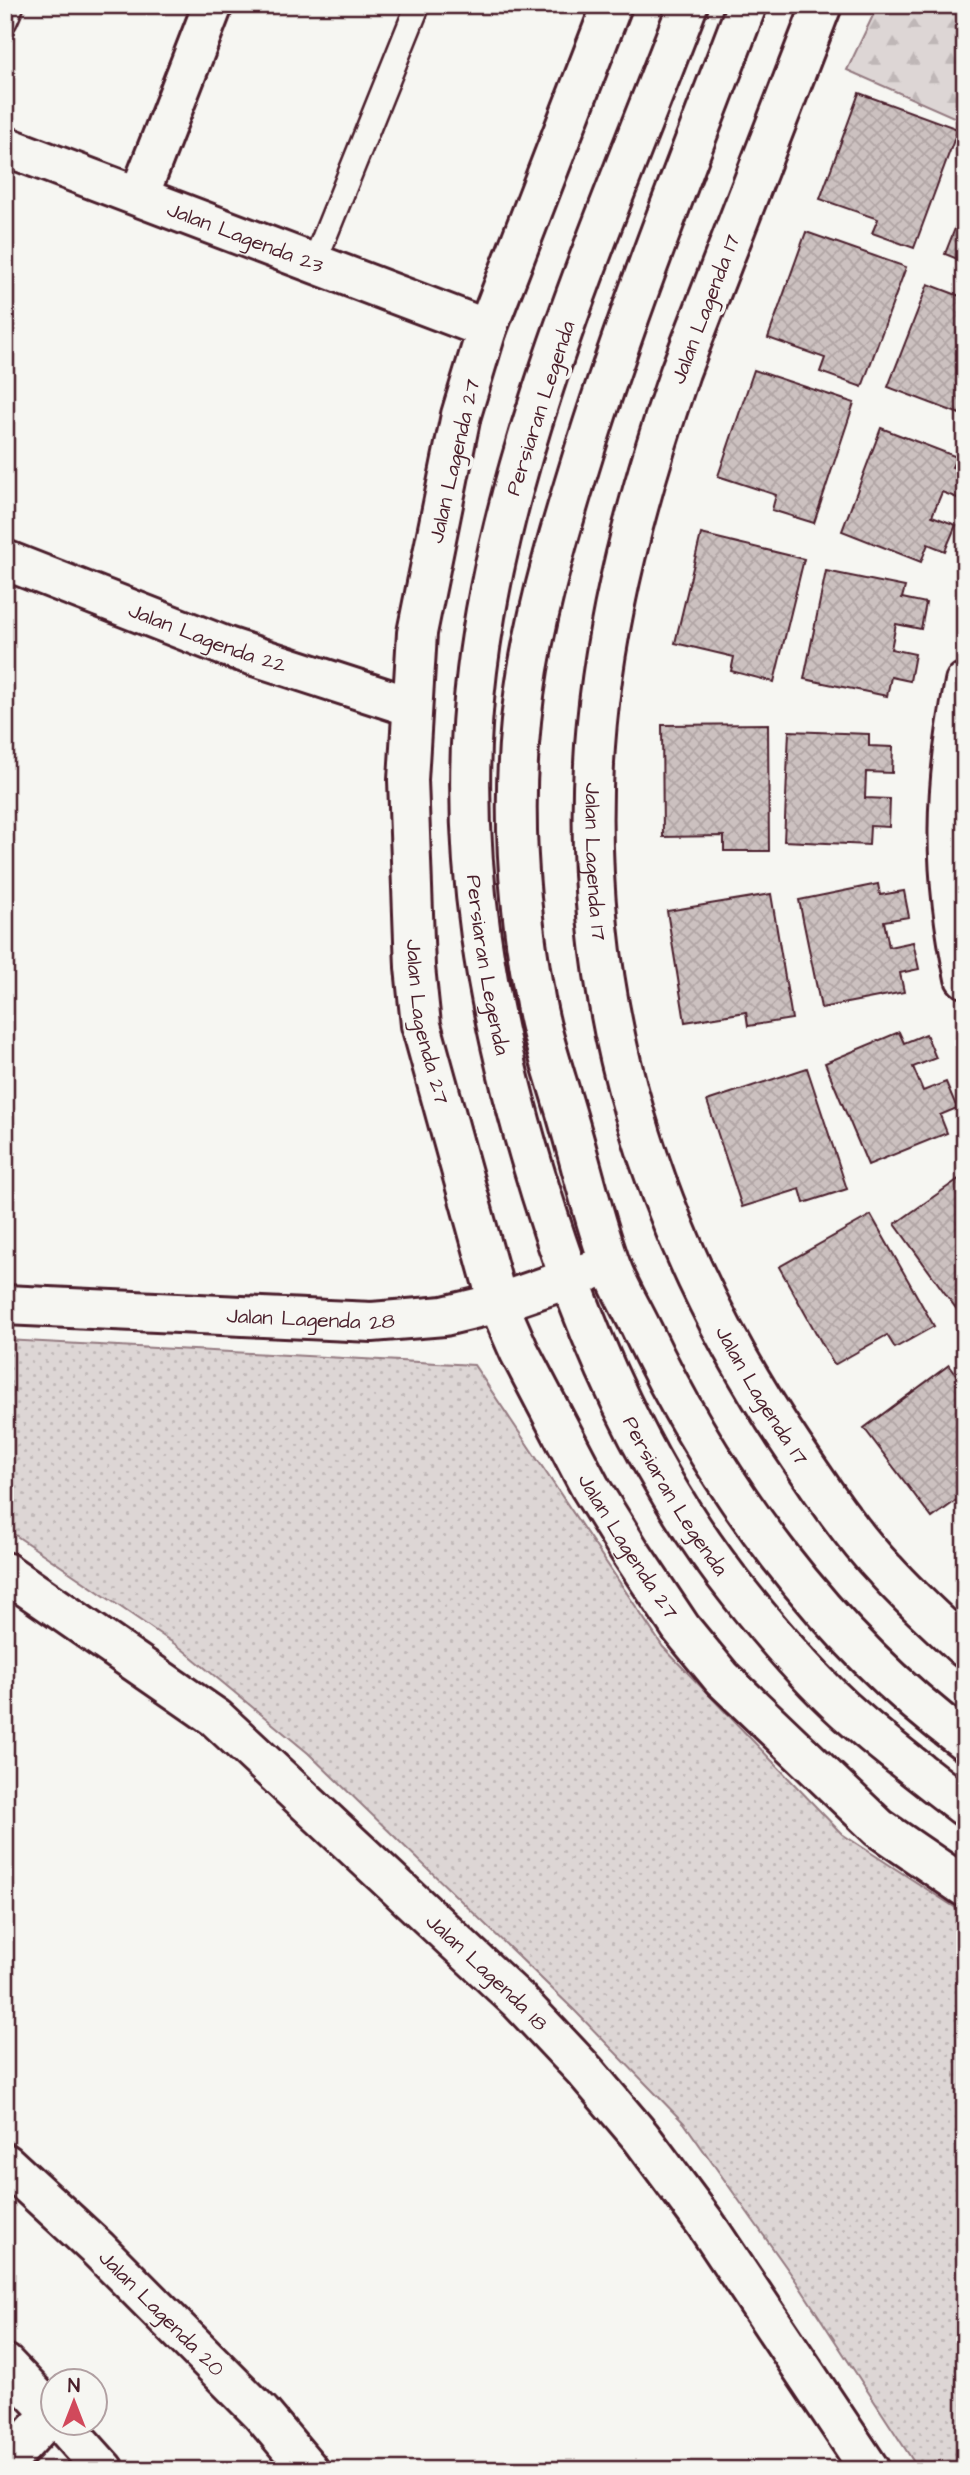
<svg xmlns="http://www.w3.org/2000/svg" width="970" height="2475" font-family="'Architects Daughter',sans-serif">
<defs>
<pattern id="forest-firs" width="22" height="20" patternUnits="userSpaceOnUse" patternTransform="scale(1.75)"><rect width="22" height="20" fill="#ddd6d5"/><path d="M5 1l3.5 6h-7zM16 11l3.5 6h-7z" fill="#bfb7b7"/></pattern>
<pattern id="park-dots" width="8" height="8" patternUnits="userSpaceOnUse" patternTransform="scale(1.75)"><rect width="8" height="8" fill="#ddd6d5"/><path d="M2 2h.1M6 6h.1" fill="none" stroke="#bfb7b7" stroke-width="1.8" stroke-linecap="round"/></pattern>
<pattern id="building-cross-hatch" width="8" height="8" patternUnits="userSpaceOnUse" patternTransform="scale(1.75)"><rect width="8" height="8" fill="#ccc1c0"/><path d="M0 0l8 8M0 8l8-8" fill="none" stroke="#b1a5a5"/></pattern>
</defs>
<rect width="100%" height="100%" fill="#f6f6f2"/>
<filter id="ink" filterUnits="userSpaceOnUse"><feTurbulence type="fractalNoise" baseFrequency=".0143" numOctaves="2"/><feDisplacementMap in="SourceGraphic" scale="14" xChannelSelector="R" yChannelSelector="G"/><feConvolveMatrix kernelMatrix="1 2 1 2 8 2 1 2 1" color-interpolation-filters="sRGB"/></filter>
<g filter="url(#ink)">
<path fill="url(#forest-firs)" stroke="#947a80" stroke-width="2" d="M878 5H965V122L847 70Z"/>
<path fill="url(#park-dots)" stroke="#947a80" stroke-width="2" d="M5 1340 474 1365 663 1647 842 1834 965 1914V2470H919L796 2281 684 2123 574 2010 308 1753 182 1649 5 1528Z"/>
<path fill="url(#building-cross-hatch)" stroke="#4a1f2b" stroke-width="2" d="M859 93 958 129 914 248 872 233 878 219 820 199Z
M965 203V262L945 254Z
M806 232 906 267 862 387 820 372 825 358 768 338Z
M928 284 965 298V416L888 387Z
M754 370 854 403 814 523 772 510 776 495 718 476Z
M881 428 957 457 952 467 965 472V501L942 492 932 516 956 525 945 551 928 544 921 562 842 531Z
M701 534 804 559 774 682 731 671 734 657 675 643Z
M826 571 905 587 902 598 926 603 921 629 896 624 891 649 915 654 910 681 891 677 887 696 804 679Z
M768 724 769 851H724V836L663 837 662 725Z
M789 731 869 734V746L893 747 892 773 866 772 865 798 890 799 889 827 870 826 869 845 784 841Z
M878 884 880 895 904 891 909 917 884 921 889 947 913 942 919 969 900 973 904 992 821 1008 799 900Z
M771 894 792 1019 748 1026 746 1012 685 1022 667 911Z
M899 1032 904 1043 926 1034 936 1058 913 1067 923 1091 946 1082 957 1108 940 1115 947 1133 868 1165 825 1063Z
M807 1068 847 1189 804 1203 800 1189 742 1207 707 1101Z
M960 1178 965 1184V1311L960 1314 895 1224Z
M871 1215 934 1326 895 1348 887 1335 834 1365 779 1267Z
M949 1365 965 1386V1494L932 1518 864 1428Z"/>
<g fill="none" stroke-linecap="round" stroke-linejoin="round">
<defs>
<path id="service" d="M5 21 12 5
M314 263 418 5"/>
<g id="minor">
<path id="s1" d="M612 5 487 329 461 415 417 633 408 780 415 967 421 1025 498 1303 519 1351 590 1487 631 1553 681 1628 722 1678 879 1828 965 1887"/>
<path id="s2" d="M688 5C607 218 504 444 477 671 455 850 488 1023 541 1193 585 1336 646 1477 740 1594 775 1638 813 1683 855 1719 890 1750 928 1778 965 1807"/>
<path d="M747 5C691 152 633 297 586 446 563 520 541 593 528 669 510 776 515 887 534 993 541 1037 557 1080 569 1123 582 1168 593 1216 609 1261 617 1285 631 1307 642 1330 716 1486 825 1637 965 1741"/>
<path id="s3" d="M822 5 680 372C639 492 604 619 595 746 578 1001 651 1236 793 1447 821 1489 850 1533 885 1570 910 1598 938 1623 965 1648"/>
<path id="s4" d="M5 146 487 329"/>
<path d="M139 196 213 5"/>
<path id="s5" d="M5 560 227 647 412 707"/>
<path d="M965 682C944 788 942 872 965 978"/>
<path id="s6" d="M5 1305 372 1322 444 1316 498 1303 591 1271"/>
<path id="s7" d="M5 1572 216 1718 519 2001 585 2071 641 2137 705 2223 870 2470"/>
<path id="s8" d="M5 2163 98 2249 261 2413 309 2470"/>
<path d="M5 2464 52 2413"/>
</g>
<path id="tertiary" d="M5 2364 52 2413
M61 2422 104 2470"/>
</defs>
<use href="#service" stroke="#4a1f2b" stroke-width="28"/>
<use href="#minor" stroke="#4a1f2b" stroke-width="44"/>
<use href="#tertiary" stroke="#4a1f2b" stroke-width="44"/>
<use href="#service" stroke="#f6f6f2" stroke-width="23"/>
<use href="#minor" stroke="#f6f6f2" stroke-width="38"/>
<use href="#tertiary" stroke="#f6f6f2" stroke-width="38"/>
</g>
</g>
<g text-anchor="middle" stroke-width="7" stroke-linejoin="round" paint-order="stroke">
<g font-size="21" fill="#4a1f2b" stroke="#f6f6f2">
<text dy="7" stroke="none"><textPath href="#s4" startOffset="257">Jalan Lagenda 23</textPath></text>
<text transform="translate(705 309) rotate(-69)" y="7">Jalan Lagenda 17</text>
<text transform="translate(540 408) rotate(-72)" y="7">Persiaran Legenda</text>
<text transform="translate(454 461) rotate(-77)" y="7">Jalan Lagenda 27</text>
<text dy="7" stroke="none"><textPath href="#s5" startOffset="217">Jalan Lagenda 22</textPath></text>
<text dy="7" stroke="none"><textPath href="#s3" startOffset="894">Jalan Lagenda 17</textPath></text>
<text dy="7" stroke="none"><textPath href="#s2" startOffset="996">Persiaran Legenda</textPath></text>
<text dy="7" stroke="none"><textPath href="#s1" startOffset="1050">Jalan Lagenda 27</textPath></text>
<text dy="7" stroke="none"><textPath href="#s6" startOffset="306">Jalan Lagenda 28</textPath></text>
<text dy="7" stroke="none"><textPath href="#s3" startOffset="1460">Jalan Lagenda 17</textPath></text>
<text dy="7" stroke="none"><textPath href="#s2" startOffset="1563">Persiaran Legenda</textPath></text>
<text dy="7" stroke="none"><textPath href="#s1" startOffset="1617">Jalan Lagenda 27</textPath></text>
<text dy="7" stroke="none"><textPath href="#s7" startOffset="628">Jalan Lagenda 18</textPath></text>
<text dy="7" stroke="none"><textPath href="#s8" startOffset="217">Jalan Lagenda 20</textPath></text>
</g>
</g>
<rect width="970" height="2475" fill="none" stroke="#f6f6f2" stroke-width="28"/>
<rect x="14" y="14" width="942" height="2447" fill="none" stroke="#4a1f2b" stroke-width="2.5" filter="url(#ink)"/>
<g transform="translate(74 2402)"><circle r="33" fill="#f6f6f2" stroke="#b1a0a2" stroke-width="2"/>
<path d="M0-5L12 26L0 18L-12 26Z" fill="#d1495b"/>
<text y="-10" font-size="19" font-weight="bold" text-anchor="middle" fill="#4a1f2b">N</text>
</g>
</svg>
